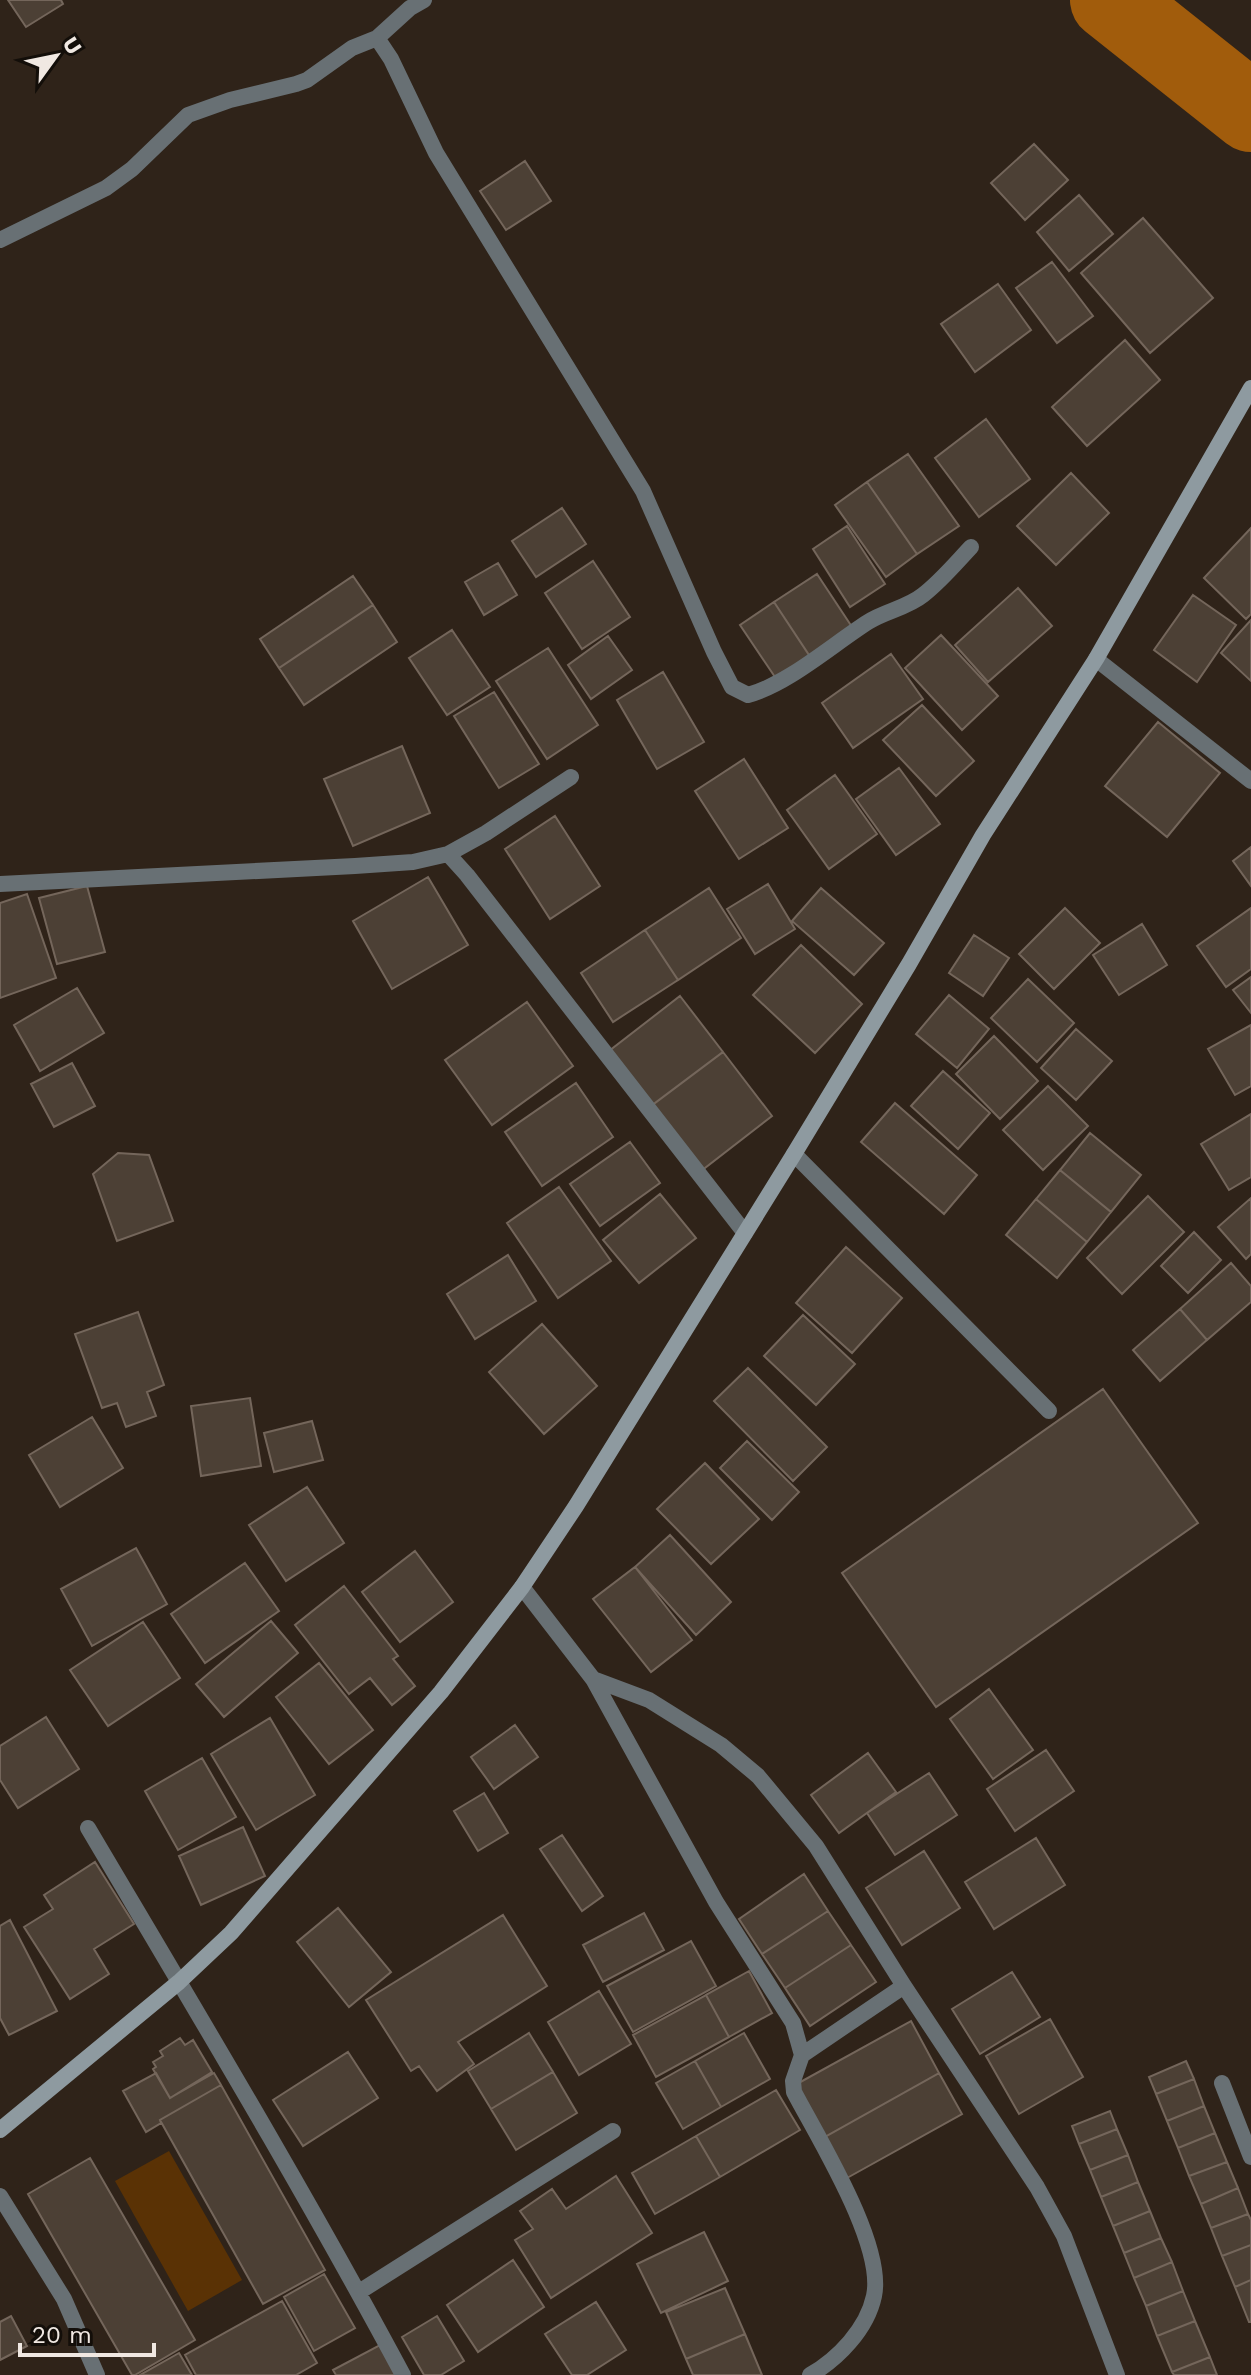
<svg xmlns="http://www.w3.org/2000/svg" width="1251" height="2375" font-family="'Work Sans',sans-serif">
<rect width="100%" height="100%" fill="#2f2319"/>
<path fill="#5a3205" d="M169 2151 242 2280 188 2311 115 2181Z"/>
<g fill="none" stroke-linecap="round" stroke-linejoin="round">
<path stroke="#a15c0c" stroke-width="80" d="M1110 0 1251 112"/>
</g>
<path fill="#4c4035" stroke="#74665b" stroke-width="2" d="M8 0H61L63 4 26 27Z
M1034 144 1068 180 1025 220 991 183Z
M525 161 551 201 506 230 480 191Z
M1079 195 1113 234 1069 271 1037 232Z
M1143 218 1213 298 1150 353 1081 273Z
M1052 262 1093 316 1057 343 1016 288Z
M998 284 1031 330 975 372 941 324Z
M1125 340 1160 380 1087 446 1052 407Z
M986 419 1030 479 979 517 935 458Z
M908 454 959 526 917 554 867 482Z
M1071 473 1109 513 1056 565 1017 526Z
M867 482 917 554 886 577 835 505Z
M562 508 586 544 536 577 512 541Z
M847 526 885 584 850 607 813 549Z
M1251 528V614L1246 619 1204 578Z
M593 561 630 617 582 649 545 593Z
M498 563 517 595 484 615 465 582Z
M817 574 854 630 811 658 774 602Z
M353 576 373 605 279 668 260 639Z
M1018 588 1052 626 988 682 955 645Z
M1193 595 1236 625 1197 682 1154 650Z
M774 602 811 658 777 680 740 625Z
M373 605 397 642 304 705 279 668Z
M1251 620V681L1221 653Z
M452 630 490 687 447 715 409 658Z
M941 635 998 696 962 730 905 668Z
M608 636 632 670 591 699 568 665Z
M548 648 598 725 547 759 496 681Z
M891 654 923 699 853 748 822 703Z
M663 672 704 742 657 769 617 700Z
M494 692 539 764 499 788 454 716Z
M922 705 974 761 936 796 883 740Z
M1158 722 1220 773 1167 837 1105 786Z
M402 746 430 813 353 846 324 779Z
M744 759 788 828 739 859 695 791Z
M899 768 940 824 896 855 856 799Z
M835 775 877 834 829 869 787 810Z
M555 816 600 886 550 919 505 849Z
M1251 847V886L1233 861Z
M428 877 468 945 392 989 353 921Z
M768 884 795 929 755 954 727 909Z
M87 886 105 952 57 964 39 898Z
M709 888 741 938 678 980 645 930Z
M821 888 884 943 854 975 792 921Z
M27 894 56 978 0 998V903Z
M1065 908 1100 943 1054 989 1019 954Z
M1251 908V969L1226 987 1197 946Z
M1142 924 1167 965 1119 995 1093 955Z
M645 930 678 980 613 1022 581 973Z
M974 935 1009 958 983 996 949 973Z
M801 945 862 1004 815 1053 753 995Z
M1251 977V1013L1233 990Z
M1028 979 1074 1023 1037 1062 991 1018Z
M77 988 104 1033 40 1071 14 1025Z
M949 995 989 1029 957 1068 916 1034Z
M680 996 723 1052 651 1106 609 1051Z
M527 1002 573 1066 492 1125 445 1060Z
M1251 1025V1086L1235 1095 1208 1049Z
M1076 1029 1112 1061 1076 1100 1041 1068Z
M994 1036 1038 1081 1000 1119 956 1074Z
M723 1052 772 1116 701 1171 651 1106Z
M72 1063 95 1106 54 1127 31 1084Z
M943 1071 990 1113 958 1149 911 1106Z
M576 1083 613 1137 542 1186 505 1132Z
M1048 1086 1088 1126 1043 1170 1003 1130Z
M895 1103 977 1175 944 1214 861 1142Z
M1251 1114V1177L1229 1190 1201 1144Z
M1090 1133 1141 1175 1111 1212 1060 1170Z
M630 1142 660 1183 600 1226 570 1184Z
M118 1153 149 1155 173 1221 117 1241 93 1174Z
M1060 1170 1111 1212 1087 1242 1036 1199Z
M559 1187 611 1261 558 1298 507 1223Z
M660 1194 696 1238 639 1283 603 1240Z
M1148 1196 1184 1232 1122 1294 1087 1258Z
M1251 1198V1254L1246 1259 1218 1227Z
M1036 1199 1087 1242 1057 1278 1006 1235Z
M1194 1232 1221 1260 1188 1293 1161 1266Z
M846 1247 902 1298 852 1353 796 1303Z
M508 1255 536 1301 475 1339 447 1294Z
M1231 1263 1251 1286V1302L1207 1340 1180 1309Z
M1180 1309 1207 1340 1160 1381 1133 1350Z
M138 1312 164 1385 147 1392 156 1416 126 1427 117 1403 102 1408 75 1334Z
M803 1315 855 1364 816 1405 764 1356Z
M542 1324 597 1386 544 1434 489 1372Z
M748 1368 827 1447 793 1481 714 1401Z
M1103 1389 1198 1523 936 1707 842 1573Z
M250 1398 261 1466 201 1476 191 1406Z
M92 1417 123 1468 60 1507 29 1455Z
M312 1421 323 1460 274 1472 264 1433Z
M747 1441 799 1492 772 1520 720 1468Z
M705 1463 759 1519 711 1564 657 1509Z
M307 1487 344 1543 286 1581 249 1525Z
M670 1535 731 1602 696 1635 635 1567Z
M136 1548 167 1604 92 1646 61 1589Z
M415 1551 453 1602 400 1642 362 1592Z
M245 1563 279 1611 205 1663 171 1614Z
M635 1567 692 1640 651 1672 593 1599Z
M344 1586 398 1656 393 1659 415 1686 392 1705 370 1678 349 1694 295 1625Z
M271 1621 298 1653 224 1717 196 1684Z
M143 1622 180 1678 108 1726 70 1670Z
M319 1663 373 1730 329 1764 276 1697Z
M989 1689 1033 1750 993 1779 950 1719Z
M46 1717 79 1769 18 1808 0 1780V1746Z
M270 1718 315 1795 256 1830 211 1754Z
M515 1725 538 1757 494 1789 471 1757Z
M1046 1750 1074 1791 1015 1831 987 1789Z
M868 1753 896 1792 839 1833 811 1795Z
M202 1758 236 1817 178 1850 145 1791Z
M929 1773 957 1815 895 1855 867 1813Z
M484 1793 508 1833 478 1851 454 1811Z
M243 1827 265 1876 201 1905 179 1856Z
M562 1835 603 1896 582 1911 540 1849Z
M1036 1838 1065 1885 994 1929 965 1882Z
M924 1851 960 1908 902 1945 866 1888Z
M95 1862 134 1924 94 1949 109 1974 70 1999 24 1927 53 1909 44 1895Z
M804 1874 828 1911 762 1954 739 1919Z
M338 1908 391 1972 349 2007 297 1942Z
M828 1911 851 1945 785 1988 762 1954Z
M644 1913 664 1950 603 1982 583 1945Z
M503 1915 547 1986 458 2042 474 2064 437 2091 419 2066 411 2071 366 2000Z
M10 1920 57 2011 9 2035 0 2018V1926Z
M691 1941 716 1986 633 2032 607 1986Z
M851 1945 876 1982 810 2026 785 1988Z
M749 1971 772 2013 729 2037 706 1995Z
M1012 1972 1040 2017 980 2054 952 2009Z
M599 1991 631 2044 579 2075 548 2022Z
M706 1995 729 2037 656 2077 633 2035Z
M1050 2019 1083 2077 1019 2114 986 2056Z
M911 2021 939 2073 825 2137 795 2085Z
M529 2033 553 2072 491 2109 468 2071Z
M744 2033 770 2079 721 2107 695 2061Z
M180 2038 185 2045 193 2040 212 2072 170 2098 153 2069 156 2067 153 2062 163 2056 160 2051Z
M348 2052 378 2098 303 2146 273 2100Z
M695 2061 721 2107 683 2129 656 2083Z
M1186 2061 1194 2079 1156 2094 1149 2077Z
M553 2072 577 2113 516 2150 491 2109Z
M156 2073 170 2098 214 2073 221 2085 160 2120 161 2123 146 2132 123 2091Z
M939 2073 962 2114 847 2178 825 2137Z
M1194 2079 1204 2106 1167 2121 1156 2094Z
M221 2085 325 2270 263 2304 160 2120Z
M776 2090 800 2130 720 2177 696 2136Z
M1204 2106 1215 2133 1178 2148 1167 2121Z
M1110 2111 1117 2129 1079 2144 1072 2126Z
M1117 2129 1128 2155 1090 2170 1079 2144Z
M1215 2133 1227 2162 1189 2176 1178 2148Z
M696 2136 720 2177 655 2214 632 2173Z
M1128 2155 1138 2182 1101 2197 1090 2170Z
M90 2158 195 2340 135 2375H132L28 2194Z
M1227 2162 1238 2188 1201 2204 1189 2176Z
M616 2176 652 2233 551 2298 515 2240 533 2229 520 2211 552 2189 566 2209Z
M1138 2182 1150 2211 1113 2226 1101 2197Z
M1238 2188 1248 2214 1211 2228 1201 2204Z
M1150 2211 1161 2238 1124 2253 1113 2226Z
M1248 2214 1251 2220V2245L1222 2256 1211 2228Z
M704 2232 728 2281 661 2313 637 2264Z
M1161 2238 1172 2262 1134 2278 1124 2253Z
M1251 2245V2280L1235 2287 1222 2256Z
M513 2260 544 2307 478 2352 447 2305Z
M1172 2262 1183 2291 1146 2306 1134 2278Z
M324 2274 355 2328 314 2351 284 2297Z
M1251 2280V2322H1249L1235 2287Z
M725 2288 745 2334 686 2359 666 2312Z
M1183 2291 1195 2321 1157 2336 1146 2306Z
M282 2301 317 2363 296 2375H196L185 2355Z
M596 2302 626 2350 587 2375H572L545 2334Z
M11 2316 27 2346 0 2360V2322Z
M437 2316 464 2361 441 2375H424L402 2337Z
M1195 2321 1210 2357 1172 2372 1157 2336Z
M745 2334 762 2375H693L686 2359Z
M380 2345 396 2375H336L333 2370Z
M179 2353 192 2375H140Z
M1210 2357 1217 2375H1174L1172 2372Z"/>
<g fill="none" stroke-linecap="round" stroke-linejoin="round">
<path stroke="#687074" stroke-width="16" d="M377 38 410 8 424 0
M0 240 106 188 132 169 188 115 230 100 296 84 307 80 352 48 377 38 391 59 436 153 643 491 714 652 732 687 748 695C788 684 832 645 868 622 885 611 907 608 923 595 941 581 955 564 971 547
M1096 659 1251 781
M448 854 486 833 571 777
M0 884 355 866 413 862 448 854 467 875 745 1233
M794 1154 1049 1411
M522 1587 593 1679 649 1700 721 1745 758 1776 816 1846 904 1986 1037 2187 1064 2236 1117 2375
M593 1679 716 1902 793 2023 802 2055 793 2081 794 2092C818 2138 885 2245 874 2296 867 2329 838 2359 810 2375
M88 1828C195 2009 304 2190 403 2375
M802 2055 904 1986
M1222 2083 1251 2157
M0 2196 64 2299 97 2375
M359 2292 613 2131"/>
<path stroke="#8e9aa0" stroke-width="16" d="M0 2130 179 1982 231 1933 441 1692 522 1587 576 1506 794 1154 909 964 983 835 1096 659 1251 388"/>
</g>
<g transform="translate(56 56) rotate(57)" stroke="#130e09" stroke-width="6" paint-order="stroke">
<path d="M0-6L14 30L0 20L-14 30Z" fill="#f0e8e2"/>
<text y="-12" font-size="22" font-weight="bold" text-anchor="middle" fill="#f0e8e2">U</text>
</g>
<path d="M20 2343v12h134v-12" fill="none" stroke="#f0e8e2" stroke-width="4"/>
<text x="32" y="2343" font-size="24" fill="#f0e8e2" stroke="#130e09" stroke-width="6" paint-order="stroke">20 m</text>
</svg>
